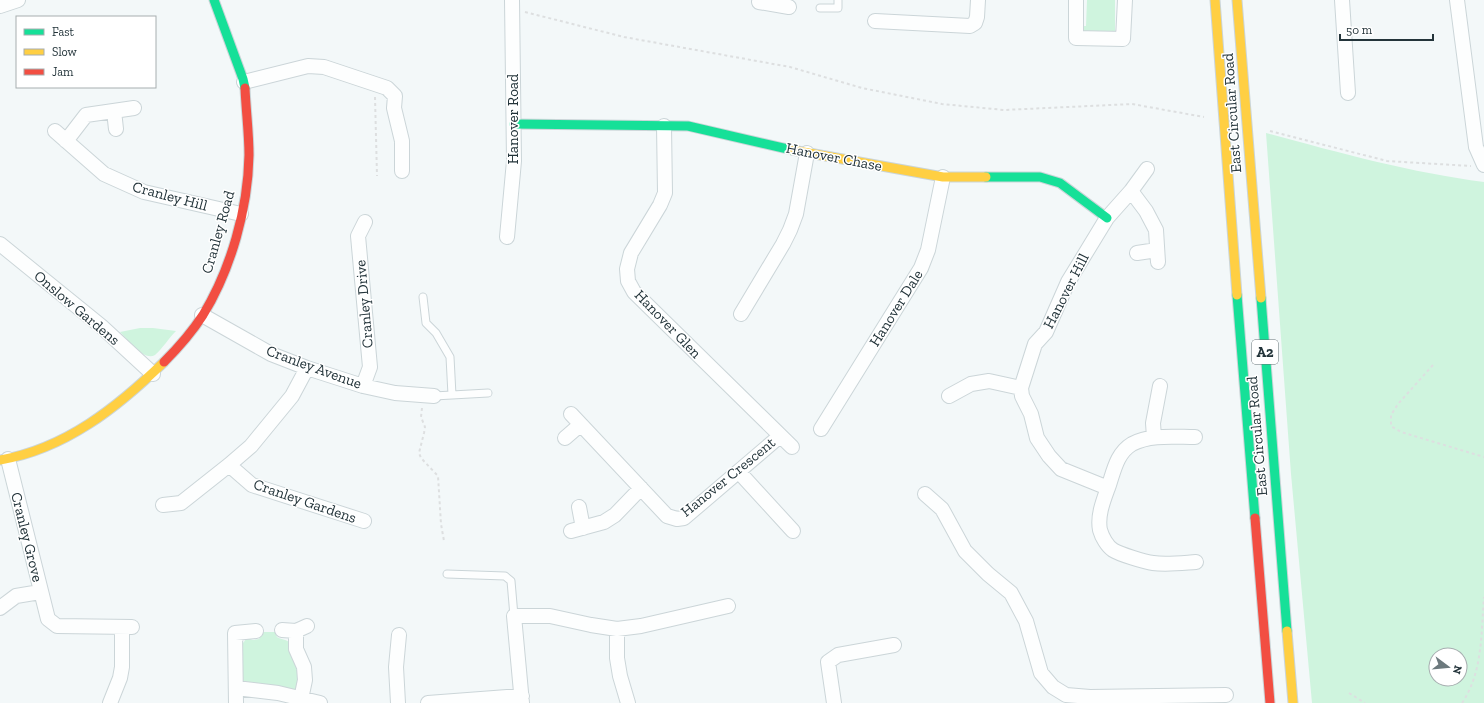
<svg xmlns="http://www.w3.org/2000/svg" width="1484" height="703" font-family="'Zilla Slab',serif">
<rect width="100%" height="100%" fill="#f3f8f9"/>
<path fill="#cff4de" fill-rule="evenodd" d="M1087 0H1115V32H1082V26H1086Z
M1266 133C1336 152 1412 173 1484 182V703H1312L1291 474ZM1436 655H1460V679H1436Z
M140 328H153L176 331C169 338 162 349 155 355 144 362 127 339 120 332Z
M263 632H275L277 637C280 639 285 639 289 642 298 649 299 674 299 685L293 691 245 683 241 680 243 643 247 638 253 640 259 639Z"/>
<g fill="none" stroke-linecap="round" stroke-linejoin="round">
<defs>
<path id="lane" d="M820 8H838V0
M423 297 426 323 436 333 450 357 452 395
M434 396 488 393
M447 574 505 576 511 581 514 616"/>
<path id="street" d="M1076 0V38L1123 39 1125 0
M1342 0 1348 93
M1457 0 1476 147 1484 165
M759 2 789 7
M0 6 18 0
M875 21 970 26 975 23 977 17 978 0
M244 82 308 66 324 67 387 88 395 96 394 108 402 141V171
M114 111 116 129
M664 126 665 193 660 205 631 253 627 269 628 281 634 292 792 447
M55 131 104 174 144 192 241 214
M66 141 86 115 134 108
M1131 191 1147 169
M507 237 514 161 512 0
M0 244 101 326 153 374
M1137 253 1157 250
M741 314 783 244 790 230 796 214 807 153
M202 315 271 354 307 368 363 386 395 393 434 396
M363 386 370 367 358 236 365 222
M949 396 971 384 989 381 1021 388
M571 414 667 516 677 519 684 518 780 436
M821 429 921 268 928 250 943 177
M1154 437 1153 423 1160 386
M1195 437C1175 437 1150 434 1132 444 1117 453 1114 470 1109 485 1104 499 1097 515 1100 530 1102 537 1107 546 1113 550 1119 554 1145 562 1153 563 1166 565 1182 563 1196 562
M565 438 580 425
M8 459 48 619 57 626 132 627
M229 465 252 485 364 521
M739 472 793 531
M1108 488 1061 469 1049 456 1037 438 1031 414 1022 396 1021 388 1035 344 1046 332 1068 282 1107 218 1131 191 1146 211 1156 230 1158 262
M925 494 942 509 965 551 988 574 1011 593 1026 621 1041 673 1053 687 1066 695 1090 697V703
M163 505 181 503 229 465 251 446 292 396 307 368
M579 507 583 528
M571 531 604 522 615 515 641 488
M0 608 16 596 40 592
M617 629V658L620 676 628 703
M282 630 296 631 307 626
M296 631V649L304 667 305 680 301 699
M236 688 278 693 320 703
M1090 697 1226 695
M110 703 120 678 122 667V627
M236 703 235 633 256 631
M398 703 396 667 399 635
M428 703 522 696
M522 703 514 616H550L591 625 617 629 641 626 728 606
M834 703 828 662 838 655 894 645"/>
<path id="fast" d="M214 0 243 79 245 88
M514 124 688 126 792 150
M986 177H1040L1060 183 1107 218
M1237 295 1255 518
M1261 298 1287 631"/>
<path id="slow" d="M1215 0 1237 295
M1237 0 1261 298
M792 150 943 177H986
M0 460C65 449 118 407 164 362
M1287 631 1293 703"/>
<path id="jam" d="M164 362C178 348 192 332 203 315 231 269 248 209 249 155 249 133 246 111 245 88
M1255 518 1270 703"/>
</defs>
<use href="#lane" stroke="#cbd5d8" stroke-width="9"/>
<use href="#street" stroke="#cbd5d8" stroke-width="16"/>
<use href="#fast" stroke="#cbd5d8" stroke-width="11"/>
<use href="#slow" stroke="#cbd5d8" stroke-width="11"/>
<use href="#jam" stroke="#cbd5d8" stroke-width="11"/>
<path stroke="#dddfe0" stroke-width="2" stroke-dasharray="3 3" stroke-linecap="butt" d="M525 12 624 37 790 67 862 88 942 104 1004 110 1132 104 1204 117
M375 97 377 176
M1270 131 1387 161 1471 166
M1433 365 1398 404 1391 415V426L1401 432 1484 457
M422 408 421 417 425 427 424 433 419 453 421 458 438 476 441 524 444 541
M1349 693 1365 703
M1462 703C1483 672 1481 633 1484 597"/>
<use href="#lane" stroke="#fdfefe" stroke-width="7"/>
<use href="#street" stroke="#fdfefe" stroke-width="14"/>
<use href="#fast" stroke="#16e098" stroke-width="9"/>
<use href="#slow" stroke="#ffcf43" stroke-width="9"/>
<use href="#jam" stroke="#f24e42" stroke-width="9"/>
</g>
<g text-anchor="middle" stroke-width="3" stroke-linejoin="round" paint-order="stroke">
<rect fill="#fff" stroke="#657175" stroke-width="1" x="1252" y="340" width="26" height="24" rx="3"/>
<g font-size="14" font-weight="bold" fill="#23343a">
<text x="1265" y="357">A2</text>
</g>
<g font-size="15" fill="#23343a" stroke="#fff">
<text transform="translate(1232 113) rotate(-94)" y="5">East Circular Road</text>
<text transform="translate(513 119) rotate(-90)" y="5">Hanover Road</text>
<text transform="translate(834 157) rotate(11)" y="5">Hanover Chase</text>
<text transform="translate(170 196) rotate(15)" y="5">Cranley Hill</text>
<text transform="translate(218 232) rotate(-74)" y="5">Cranley Road</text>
<text transform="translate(1066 291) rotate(-63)" y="5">Hanover Hill</text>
<text transform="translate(364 304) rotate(-95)" y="5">Cranley Drive</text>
<text transform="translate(77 308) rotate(40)" y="5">Onslow Gardens</text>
<text transform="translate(896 308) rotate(-58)" y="5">Hanover Dale</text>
<text transform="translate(668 324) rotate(46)" y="5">Hanover Glen</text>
<text transform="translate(314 367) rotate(20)" y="5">Cranley Avenue</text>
<text transform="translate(1257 436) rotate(-95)" y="5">East Circular Road</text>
<text transform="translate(728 477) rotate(-39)" y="5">Hanover Crescent</text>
<text transform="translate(305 501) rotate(19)" y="5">Cranley Gardens</text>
<text transform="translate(27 537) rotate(76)" y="5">Cranley Grove</text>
</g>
</g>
<rect x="16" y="16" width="140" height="72" fill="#ffffff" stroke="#a7aeb0"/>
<rect x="24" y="29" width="20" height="6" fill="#16e098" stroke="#a7aeb0"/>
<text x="52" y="36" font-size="12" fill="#23343a">Fast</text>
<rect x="24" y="49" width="20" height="6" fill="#ffcf43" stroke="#a7aeb0"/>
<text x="52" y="56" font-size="12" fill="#23343a">Slow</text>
<rect x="24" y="69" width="20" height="6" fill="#f24e42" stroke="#a7aeb0"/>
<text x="52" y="76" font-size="12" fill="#23343a">Jam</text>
<g transform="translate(1448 667) rotate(106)"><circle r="19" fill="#ffffff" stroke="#a7aeb0"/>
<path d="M0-3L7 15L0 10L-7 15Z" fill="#6c797d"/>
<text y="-6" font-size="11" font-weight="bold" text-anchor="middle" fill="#23343a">N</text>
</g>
<path d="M1340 34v6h93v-6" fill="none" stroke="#23343a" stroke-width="2"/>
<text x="1346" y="34" font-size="12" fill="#23343a" stroke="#ffffff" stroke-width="3" paint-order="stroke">50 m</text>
</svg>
